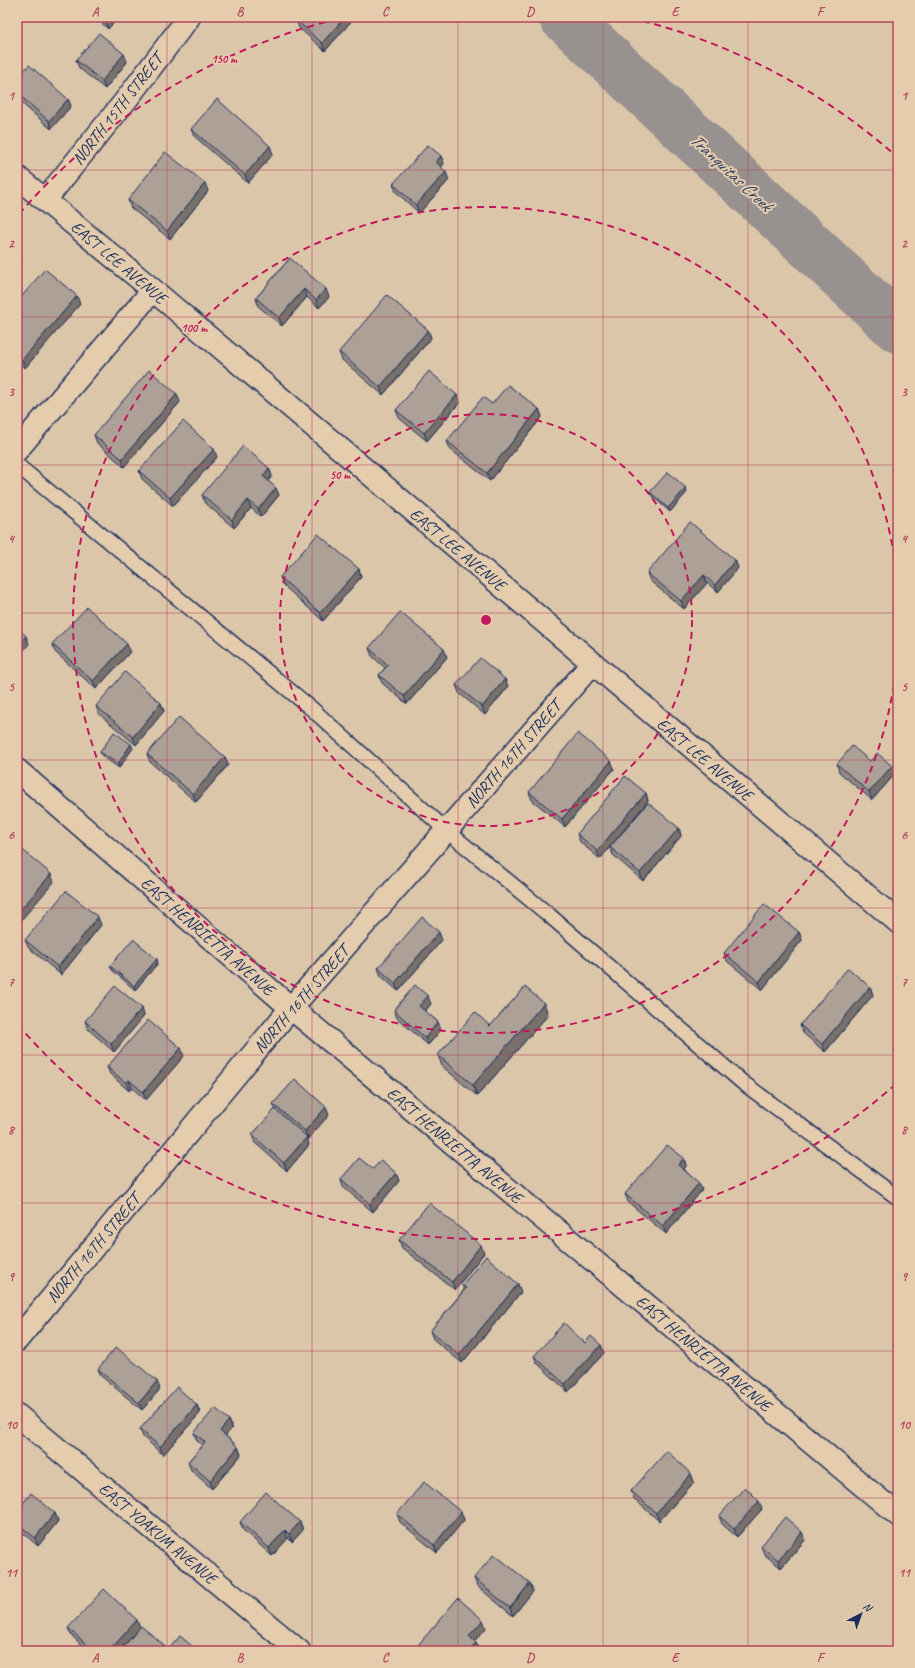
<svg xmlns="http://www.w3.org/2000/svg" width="915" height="1668" font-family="Caveat,sans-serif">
<rect width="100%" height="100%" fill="#dcc6aa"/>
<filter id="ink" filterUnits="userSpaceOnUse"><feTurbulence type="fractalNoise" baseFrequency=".025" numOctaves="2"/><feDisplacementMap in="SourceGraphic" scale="8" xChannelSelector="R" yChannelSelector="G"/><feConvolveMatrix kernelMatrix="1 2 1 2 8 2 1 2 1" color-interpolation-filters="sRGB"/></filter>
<g filter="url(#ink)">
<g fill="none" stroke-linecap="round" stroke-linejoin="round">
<path stroke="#97918f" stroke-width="50" d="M564 17 898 328"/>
<defs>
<path id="service" d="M17 465 312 709 447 831 549 915 742 1082 898 1198"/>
<path id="minor" d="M17 177 153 290 898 922
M45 200 126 100 189 17
M17 450 153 290
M17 770 291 1008 898 1515
M17 1340 291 1008 592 664
M17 1415 299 1651"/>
</defs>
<use href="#service" stroke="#1b2f5e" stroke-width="17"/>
<use href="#minor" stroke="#1b2f5e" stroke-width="25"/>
<use href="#service" stroke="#e4ccad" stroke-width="14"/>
<use href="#minor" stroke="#e4ccad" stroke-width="22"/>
</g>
<path fill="#948a82" stroke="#1b2f5e" d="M95 17H119L108 29Z
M355 17 325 51 299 28 296 20Z
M76 60 127 62 105 89 79 68Z
M17 78 68 99 71 106 51 129 17 99Z
M191 129 273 154 248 183 194 136Z
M441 156 444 164 441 167 449 180 419 213 396 192 393 184Z
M208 191 170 239 131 208 128 200Z
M290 258 329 297 319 308 307 297 282 326 258 306 256 298Z
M17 302 80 304 25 368 17 362Z
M428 330 431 338 383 395 342 360 339 352Z
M457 395 460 402 427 441 399 418 396 410Z
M180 402 124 467 97 443 94 435Z
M492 404 539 409 542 417 490 481 450 449 447 441Z
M217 457 173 506 142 479 139 471Z
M269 468 272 476 268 481 279 495 261 517 251 508 234 528 205 503 202 495Z
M686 488 687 492 670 512 652 496 650 492Z
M735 560 738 568 718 592 707 583 684 609 650 581 647 573Z
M359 569 361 577 323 621 283 585 280 577Z
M52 644 130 652 96 689 55 652Z
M369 648 447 657 407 704 382 683 379 675 385 668 372 656Z
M505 679 508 687 485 715 459 693 456 685Z
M161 703 164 711 136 745 99 714 96 706Z
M133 748 119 768 102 756 100 752Z
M147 754 225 757 228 765 196 802 150 762Z
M611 761 614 769 565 827 532 800 529 792Z
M870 761 895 774 872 800 839 772 837 764Z
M646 793 648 801 616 841 679 828 681 836 643 881 613 855 610 847 600 859 580 842 577 834Z
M101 925 61 975 28 947 25 940Z
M799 932 802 940 762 990 727 961 724 953Z
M442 940 398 991 381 976 378 968Z
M158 963 135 990 112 970 110 966Z
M870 987 873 995 825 1052 803 1033 800 1025Z
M544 1003 548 1015 477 1096 442 1066 438 1055 490 1026Z
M431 1004 425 1011 438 1022 441 1030 428 1045 397 1018 394 1010Z
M142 1008 144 1016 114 1052 88 1029 85 1021Z
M184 1056 146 1100 132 1088 129 1091 110 1074 107 1067Z
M273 1104 329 1115 307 1138 309 1145 287 1171 255 1143 252 1135 276 1110Z
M684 1158 686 1166 684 1169 702 1190 666 1234 628 1202 625 1194Z
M373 1169 396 1173 399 1181 373 1212 343 1187 341 1179Z
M399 1240 484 1253 455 1290 402 1248Z
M462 1285 521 1292 462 1363 433 1339 430 1331 464 1290Z
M585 1343 601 1345 604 1353 568 1392 537 1363 534 1356Z
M98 1369 160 1389 142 1410 101 1376Z
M197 1405 200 1413 163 1455 143 1437 140 1429Z
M229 1420 232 1428 225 1435 238 1447 241 1455 212 1489 191 1470 188 1462 202 1445 197 1441 194 1433Z
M691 1474 694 1482 659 1521 634 1499 631 1491Z
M17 1502 21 1506 55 1513 58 1521 38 1546 17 1528Z
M762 1509 737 1537 722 1524 719 1516Z
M461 1512 464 1520 437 1553 400 1522 397 1514Z
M240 1522H300L303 1530 292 1542 288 1538 272 1556 243 1530Z
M805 1540 781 1568 764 1554 761 1546Z
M474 1578 530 1583 533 1591 513 1616 477 1586Z
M140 1627 164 1645 166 1651H120L128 1641 119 1651H88L71 1635 68 1628Z
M486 1628 474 1641 476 1643 479 1651H421L419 1644Z"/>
<path fill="#78706a" stroke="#1b2f5e" d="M109 17H119L108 29 105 21Z
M345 17H355L325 51 322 43Z
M124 54 127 62 105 89 102 81Z
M68 99 71 106 51 129 49 121Z
M270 146 273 154 248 183 245 175Z
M441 156 444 164 439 170 436 162Z
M446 172 449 180 419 213 416 205Z
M205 183 208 191 170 239 167 231Z
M18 251 21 259 17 263V252Z
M304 289 307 297 282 326 279 318Z
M326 289 329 297 319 308 316 300Z
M77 296 80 304 25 368 22 360Z
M428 330 431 338 383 395 380 387Z
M19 372 21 376 17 380V375Z
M177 394 180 402 124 467 122 459Z
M457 395 460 402 427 441 424 433Z
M539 409 542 417 490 481 487 473Z
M214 449 217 457 173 506 170 498Z
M269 468 272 476 266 484 263 476Z
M276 488 279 495 261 517 258 509Z
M686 488 687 492 670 512 668 508Z
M248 500 251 508 234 528 232 520Z
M735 560 738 568 718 592 715 585Z
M359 569 361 577 323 621 320 613Z
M704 575 707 583 684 609 681 601Z
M26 636 29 644 17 658V647Z
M127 644 130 652 96 689 93 681Z
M444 649 447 657 407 704 404 696Z
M505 679 508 687 485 715 482 707Z
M161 703 164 711 136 745 133 737Z
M131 744 133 748 119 768 118 764Z
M225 757 228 765 196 802 193 794Z
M611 761 614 769 565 827 562 819Z
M892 766 895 774 872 800 869 792Z
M646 793 648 801 600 859 597 851Z
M679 828 681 836 643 881 640 873Z
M51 874 54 882 17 925V914Z
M98 917 101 925 61 975 58 967Z
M439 932 442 940 398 991 395 983Z
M799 932 802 940 762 990 759 982Z
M157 959 158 963 135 990 134 986Z
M870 987 873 995 825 1052 822 1044Z
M428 996 431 1004 422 1014 419 1006Z
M544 1003 548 1015 477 1096 473 1085Z
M142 1008 144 1016 114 1052 111 1044Z
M438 1022 441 1030 428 1045 425 1038Z
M181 1048 184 1056 146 1100 143 1092Z
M129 1080 132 1088 129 1091 126 1083Z
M326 1107 329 1115 308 1139 305 1131Z
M17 1122 20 1129 17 1132Z
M307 1137 309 1145 287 1171 284 1163Z
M684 1158 686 1166 681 1173 678 1165Z
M396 1173 399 1181 373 1212 370 1204Z
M699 1183 702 1190 666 1234 663 1226Z
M481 1245 484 1253 455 1290 452 1282Z
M518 1284 521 1292 462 1363 459 1355Z
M601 1345 604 1353 568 1392 565 1384Z
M157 1381 160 1389 142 1410 139 1403Z
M197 1405 200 1413 163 1455 160 1447Z
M229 1420 232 1428 223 1439 220 1431Z
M238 1447 241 1455 212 1489 210 1481Z
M691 1474 694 1482 659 1521 656 1513Z
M759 1501 762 1509 737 1537 734 1529Z
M461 1512 464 1520 437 1553 434 1545Z
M55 1513 58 1521 38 1546 35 1538Z
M300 1522 303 1530 292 1542 289 1534Z
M285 1530 288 1538 272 1556 269 1548Z
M802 1532 805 1540 781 1568 778 1560Z
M530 1583 533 1591 513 1616 510 1608Z
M137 1620 140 1628 119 1651H109Z
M483 1620 486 1628 472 1644 469 1636Z
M476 1643 479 1651H469Z
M164 1645 166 1651H159Z"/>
<path fill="#aca097" stroke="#1b2f5e" d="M101 17H109L105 21Z
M299 17H345L322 43 296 20Z
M99 33 124 54 102 81 76 60Z
M29 65 68 99 49 121 17 93V78Z
M217 99 270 146 245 175 191 129Z
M428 145 441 156 436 162 446 172 416 205 393 184Z
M165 152 205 183 167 231 128 200Z
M290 258 326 289 316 300 304 289 279 318 256 298Z
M45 269 77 296 22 360 17 356V302Z
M387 295 428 330 380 387 339 352Z
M17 370 19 372 17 375Z
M149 370 177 394 122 459 94 435Z
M429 371 457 395 424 433 396 410Z
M508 385 539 409 487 473 447 441 483 397 492 404Z
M183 421 214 449 170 498 139 471Z
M243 446 269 468 263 476 276 488 258 509 248 500 232 520 202 495Z
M668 472 686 488 668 508 650 492Z
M690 522 735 560 715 585 704 575 681 601 647 573Z
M318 534 359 569 320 613 280 577Z
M87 607 127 644 93 681 52 644Z
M400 612 444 649 404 696 379 675 388 665 369 648Z
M17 628 26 636 17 647Z
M480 658 505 679 482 707 456 685Z
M125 672 161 703 133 737 96 706Z
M179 717 225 757 193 794 147 754Z
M114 732 131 744 118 764 100 752Z
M578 733 611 761 562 819 529 792Z
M852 746 870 761 877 753 892 766 869 792 837 764Z
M625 776 646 793 597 851 577 834Z
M648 803 679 828 640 873 610 847Z
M18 846 51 874 17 914V848Z
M66 891 98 917 58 967 25 940Z
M764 904 799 932 759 982 724 953Z
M422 917 439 932 395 983 378 968Z
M133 939 157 959 134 986 110 966Z
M848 968 870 987 822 1044 800 1025Z
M415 985 428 996 419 1006 438 1022 425 1038 394 1010Z
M115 986 142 1008 111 1044 85 1021Z
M525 987 544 1003 473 1085 438 1055 475 1012 490 1026Z
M148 1020 181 1048 143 1092 129 1080 126 1083 107 1067Z
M295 1079 326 1107 305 1131 273 1104Z
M275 1109 307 1137 284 1163 252 1135Z
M667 1145 684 1158 678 1165 699 1183 663 1226 625 1194Z
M359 1158 373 1169 381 1160 396 1173 370 1204 341 1179Z
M429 1203 481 1245 452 1282 399 1240Z
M486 1256 518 1284 459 1355 430 1331 466 1288 462 1285Z
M564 1323 585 1343 591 1336 601 1345 565 1384 534 1356Z
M116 1347 157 1381 139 1403 98 1369Z
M177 1387 197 1405 160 1447 140 1429Z
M215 1408 229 1420 220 1431 238 1447 210 1481 188 1462 205 1442 194 1433Z
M667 1451 691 1474 656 1513 631 1491Z
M424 1482 461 1512 434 1545 397 1514Z
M745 1487 759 1501 734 1529 719 1516Z
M266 1492 300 1522 289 1534 285 1530 269 1548 240 1522Z
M31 1493 55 1513 35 1538 17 1523V1502L21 1506Z
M785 1517 802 1532 778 1560 761 1546Z
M494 1554 530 1583 510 1608 474 1578Z
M104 1589 137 1620 109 1651H94L68 1628Z
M458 1598 483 1620 469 1636 476 1643 469 1651H426L419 1644Z
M141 1626 164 1645 159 1651H120Z
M180 1636 198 1651H167Z
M750 1647 755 1651H746Z"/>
</g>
<path fill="none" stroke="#b6455b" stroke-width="1" stroke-opacity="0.55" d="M167 17V1651M312 17V1651M458 17V1651M603 17V1651M748 17V1651M17 170H898M17 317H898M17 465H898M17 613H898M17 760H898M17 908H898M17 1055H898M17 1203H898M17 1351H898M17 1498H898"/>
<g fill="none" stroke="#c2185b" stroke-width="2" stroke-dasharray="7 5">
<circle cx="486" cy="620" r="206"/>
<path d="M898 649A413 413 0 1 1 898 591"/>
<path d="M896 1084A619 619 0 0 1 19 1026M19 214A619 619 0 0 1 341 18M631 18A619 619 0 0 1 896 156"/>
</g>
<g text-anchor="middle" stroke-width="4" stroke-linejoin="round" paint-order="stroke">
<g font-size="17" fill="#1b2f5e" stroke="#e4ccad">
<text transform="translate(117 109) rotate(-52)" y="6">NORTH 15TH STREET</text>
<text transform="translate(119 262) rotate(40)" y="6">EAST LEE AVENUE</text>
<text transform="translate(458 549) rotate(40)" y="6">EAST LEE AVENUE</text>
<text transform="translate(513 754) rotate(-49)" y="6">NORTH 16TH STREET</text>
<text transform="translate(705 759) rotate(40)" y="6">EAST LEE AVENUE</text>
<text transform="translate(208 936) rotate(41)" y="6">EAST HENRIETTA AVENUE</text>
<text transform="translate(301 999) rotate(-49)" y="6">NORTH 16TH STREET</text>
<text transform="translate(455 1145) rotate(40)" y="6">EAST HENRIETTA AVENUE</text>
<text transform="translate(93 1248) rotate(-50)" y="6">NORTH 16TH STREET</text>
<text transform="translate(704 1353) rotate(40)" y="6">EAST HENRIETTA AVENUE</text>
<text transform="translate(158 1533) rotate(40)" y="6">EAST YOAKUM AVENUE</text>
</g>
<g font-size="18" font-style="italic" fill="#2e3e65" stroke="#e4ccad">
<text transform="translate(731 172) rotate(43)" y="6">Tranquitas Creek</text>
</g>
</g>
<circle cx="486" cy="620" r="6" fill="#c2185b" stroke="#e4ccad" stroke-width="2"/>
<g font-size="12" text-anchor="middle" font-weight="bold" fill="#c2185b" stroke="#e4ccad" stroke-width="4" stroke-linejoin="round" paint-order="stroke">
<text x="224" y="63">150 m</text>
<text x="194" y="332">100 m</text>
<text x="340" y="479">50 m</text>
</g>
<rect width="915" height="1668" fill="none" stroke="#e4ccad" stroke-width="44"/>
<g transform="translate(861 1614) rotate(41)" stroke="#e4ccad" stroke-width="3" paint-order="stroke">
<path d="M0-3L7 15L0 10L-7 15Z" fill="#1b2f5e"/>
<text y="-6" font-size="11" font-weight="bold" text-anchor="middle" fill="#1b2f5e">N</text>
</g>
<rect x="22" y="22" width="871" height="1624" fill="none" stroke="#b6455b" stroke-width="1.5"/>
<g font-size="13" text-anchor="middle" font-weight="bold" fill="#b6455b">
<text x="95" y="16">A</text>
<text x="240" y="16">B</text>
<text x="385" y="16">C</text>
<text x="530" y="16">D</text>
<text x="675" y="16">E</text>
<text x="820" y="16">F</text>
<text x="11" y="100">1</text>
<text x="904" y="100">1</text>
<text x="11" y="248">2</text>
<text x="904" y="248">2</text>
<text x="11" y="396">3</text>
<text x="904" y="396">3</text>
<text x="11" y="543">4</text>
<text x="904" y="543">4</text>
<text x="11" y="691">5</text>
<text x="904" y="691">5</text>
<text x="11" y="839">6</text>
<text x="904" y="839">6</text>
<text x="11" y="986">7</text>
<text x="904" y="986">7</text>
<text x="11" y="1134">8</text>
<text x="904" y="1134">8</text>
<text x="11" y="1281">9</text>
<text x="904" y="1281">9</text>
<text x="11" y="1429">10</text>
<text x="904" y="1429">10</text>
<text x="11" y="1577">11</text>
<text x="904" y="1577">11</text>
<text x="95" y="1662">A</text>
<text x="240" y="1662">B</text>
<text x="385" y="1662">C</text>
<text x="530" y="1662">D</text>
<text x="675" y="1662">E</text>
<text x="820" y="1662">F</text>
</g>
</svg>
